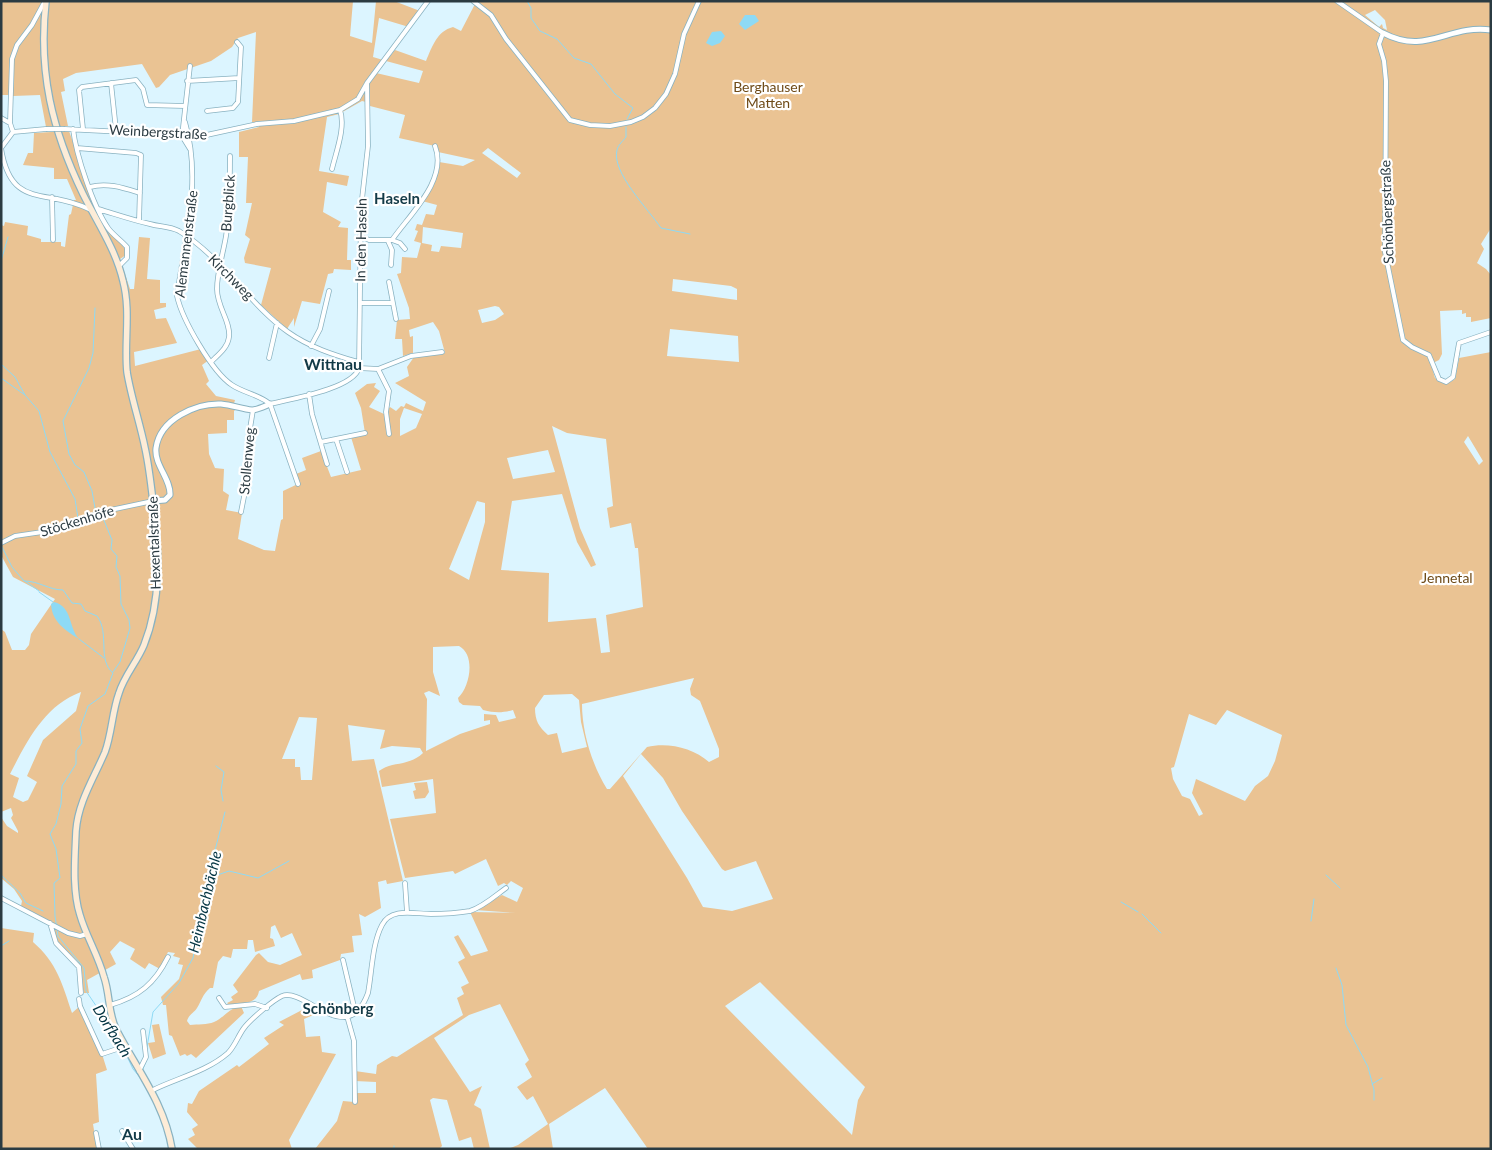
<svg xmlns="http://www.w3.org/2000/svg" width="1492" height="1150" font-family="Lato,sans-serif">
<rect width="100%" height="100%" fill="#dcf5ff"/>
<path fill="#eac393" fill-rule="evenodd" d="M1 1H353L350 36 372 43 376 1H394L420 11 409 27 379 18 373 57 383 60 376 73 419 83 423 71 386 61 395 50 426 61C432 47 437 31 453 27L461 31 475 4 470 1H1491V228L1481 244 1484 249 1477 263 1486 269 1491 275V318L1471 322V317H1466V313L1462 314V310L1440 311 1442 354 1439 360 1431 364 1435 378 1447 384 1455 379 1459 358 1491 352V1149H648L605 1088 549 1124 553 1149H508L518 1145 548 1124 533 1096 527 1100 517 1087 532 1077 525 1064 529 1060 500 1004 469 1015 434 1038 470 1092 482 1086 474 1105 481 1109 490 1149H474L471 1137 459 1141 447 1100 433 1098 430 1100 442 1146 439 1149H315L337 1121 343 1101 354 1102 355 1093H376V1082L355 1081V1071L376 1074 377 1065 392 1056 397 1057 463 1015 457 998 464 994 461 987 469 983 458 962 465 958 454 937 458 935 471 956 488 951 470 912 516 913 475 910 502 895 517 902 523 888 511 881 507 885 504 883 498 886 486 859 455 874 453 871 405 878 390 819 436 813 433 779 382 787 379 771C392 761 408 767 423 753L420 748 392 746 380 749 385 730 348 725 352 761 374 759 403 881 387 884 386 880 378 882 381 908 365 917 359 914 362 935 352 936 354 952 341 954 340 960 312 970 313 978 302 980 300 974 259 991C257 1005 241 1003 229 1005L227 1003 233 1000 231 997 238 992 233 985 256 955 259 953 268 962 280 965 302 955 292 933 281 938 275 925 271 927 270 938 273 939 275 946 255 952 253 940H248L247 949H233L231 958 223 956 218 962 213 988H210C202 995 202 1000 197 1008 194 1013 189 1014 187 1021L190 1025C198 1024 207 1025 214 1022 225 1017 229 1008 241 1006L244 1013 196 1058 191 1054 187 1056 185 1054 180 1056 172 1036 169 1035 166 1005H163L161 997 179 979 183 965 178 964 180 958 173 956 175 953 168 952 160 969 149 963 145 969 130 959 135 949 120 941 110 952 116 964 87 980 89 993H84C81 984 84 973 80 965 72 950 47 944 53 923L21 906 22 901 14 889 1 878V817L7 826 18 833V831L11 818 13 815 11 808 1 812V629L5 632 12 650H25L29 645 31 634 55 599 13 577 1 555V225L4 226 5 222 28 226 27 235 41 239V242H61V246L65 247 69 215 71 214 74 200H76L67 179H54V168L23 165 28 153H33L34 133 69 131 100 218 125 249 126 255 120 259 130 289H134L139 237 150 238 147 279 160 280V303H166V307L154 310 156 319 166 318 177 343 134 352 135 366 201 349 209 360 202 365 209 381 206 384 216 396 235 400 233 407 237 408 234 411V420H227V433L208 434 209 454 215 468 224 469 223 491 229 495 226 510 242 513 238 539 264 550 275 551 281 520 283 519V491L300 483 296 474 306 470 302 458 321 451 331 477 361 470 351 437 365 433 361 408 355 393 367 384 376 383 374 387 380 391 369 407 384 414 390 407 396 411 401 406 404 407 406 403 423 411 426 402 395 383 409 376 407 367 414 357 445 353 439 331 433 322 409 330 410 337 413 336V353L403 356 402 339H395L397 320 410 319 409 308 397 274 401 273 402 257 417 258 421 243 414 241 418 231 415 230 417 224 422 225 426 214 434 215 437 205 422 201 431 189 439 162 463 166 475 160 438 152 435 146 399 138 405 115 370 106V103L362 101 339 114 327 117 319 171 349 176 347 186 327 182 323 212 341 222 338 227 348 228 347 260H351V270L334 269 333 273 328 274 320 304 302 301 294 327V318L287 329 261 305 271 268 245 263 244 258 250 239 245 235 252 203H246L248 157H239V132L259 127 258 123 252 122 256 32 238 38 232 47 211 61 170 75 159 87 156 88 142 64 76 73 63 79 65 91 61 92 68 126 46 127 40 95 13 96V78L9 77V95H1ZM1375 10 1385 20 1387 30 1383 28 1382 24 1379 27 1365 15ZM488 148 521 173 517 178 482 153ZM423 227 463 233 461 248 441 246 439 252 431 251 432 245 422 243ZM673 279 731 286 737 289V300L672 291ZM495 306 499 307 504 314 495 320 482 323 478 310ZM670 329 738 336 739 362 667 356ZM404 408 422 414 416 428 400 436V419ZM552 426 567 433 606 439 613 506 607 508 610 528 631 523 635 548H638L643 607 606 615 610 652 601 653 596 618 548 622 549 573 501 570 512 501 562 494 577 542 591 567 596 565 580 528ZM1468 436 1483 461 1479 465 1464 442ZM548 450 555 472 513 479 507 458ZM477 501 485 503V522L469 580 449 569ZM459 646C476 655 470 687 458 698L459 702 463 705 480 706 483 710C495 713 502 713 513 710L516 718 499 722 496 715 484 714V721L490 720V724L460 734 426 751 427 699 424 693 429 691 440 696 433 672V647ZM694 678 690 689 691 695 700 701 719 749V757L709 762C693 748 668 742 647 747L610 789H607C592 765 582 732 582 704ZM81 692 76 711 43 740 27 776 37 782 28 800 23 802 13 797 19 778 10 774C27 741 45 705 81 692ZM572 694 579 700 581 722 587 747 562 753 557 733 548 735C539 727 535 721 535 708L544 695ZM1227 710 1282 735 1275 761 1268 776 1255 786 1245 801 1196 779 1192 793 1203 814 1199 816 1190 799 1182 796 1173 779 1171 768 1174 767 1189 714 1216 725ZM299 717 317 718 312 780H301L300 767H295V759H282ZM641 754 663 778 682 811 722 869 725 871 756 861 773 899 732 911 703 907 687 878 623 776ZM760 982 865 1087 858 1100 852 1135 726 1007 725 1006Z
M427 782 429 792 425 798 415 799 413 791 416 790 414 783Z
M1 928 34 933 33 942C57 963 62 983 72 1013L80 1006 102 1054 107 1070 96 1074 99 1122 93 1124 97 1149H1Z
M305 1005 318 1013 304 1019 306 1037 320 1036 322 1052 336 1054 289 1140 292 1149H198L188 1139 195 1135 192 1129 198 1125 187 1112 188 1103 192 1104 199 1091 237 1065 239 1067 269 1044 264 1038 284 1025 279 1022 302 1010Z
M159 1024 166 1054 153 1059 148 1043 155 1042 152 1025Z"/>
<path fill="#8edaf5" d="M745 15H755L759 21 745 30 739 24Z
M721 31 725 36 720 43 712 46 706 43 712 32Z
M54 602C73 607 68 627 79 639 65 630 52 622 51 604Z"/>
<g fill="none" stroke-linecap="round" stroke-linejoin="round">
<path stroke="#8edaf5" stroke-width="1" d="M527 1 531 8V18L540 31 557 39 574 58 591 64 615 94 633 108 627 119
M626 127V137C623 141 618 145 617 150 611 172 649 210 661 228L690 234
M1 261 8 237
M95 308 93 353 89 368 63 421 69 454 75 465 84 472 92 491 95 508
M1 364 15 377 25 395 39 411 50 452 75 499 78 518
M1 378 25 395
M103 518 112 540 111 549 117 556 116 567 120 576 121 604 129 620 130 628 120 662 113 672
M2 547 12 567 24 581C39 581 49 590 63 590L72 603 81 604 85 611 97 616C110 633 97 660 113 673L105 694 88 706 80 729 82 743 76 751V764L62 786 61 804 56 824 50 834 56 849 60 878 54 883 55 916 58 936 84 968 86 991 118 1038
M25 581 39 591
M39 592 53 602
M79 639 104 658
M216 766 224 772 221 790 223 801
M1 875 20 893 26 903 43 911
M1326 875 1340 888
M209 878 229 871 258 878 289 861
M1121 902 1138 912
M1142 914 1161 933
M1311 921 1314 899
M1 946 9 941
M1336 968 1342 985 1346 1025 1368 1067 1374 1090V1100
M147 1047 153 1012 179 983 193 958 199 926 207 901 214 854 225 812
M123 1048 133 1069 143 1081
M143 1069 147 1059
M1372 1084 1382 1078
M157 1109 166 1134
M394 1149V1146"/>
<defs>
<path id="minor" d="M473 1 491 15 506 39 570 120 590 125 610 126 631 122 643 117 655 108 666 94 675 74 684 34 699 1
M1337 1 1383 33 1379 44 1384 61 1386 81 1385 252 1403 340 1412 347 1429 355 1439 379 1446 382 1453 377 1459 343 1491 332
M187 81 239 78
M111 83 116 130
M207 111 233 108 238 102 241 47 237 42
M1 118 10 123
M185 122C202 180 185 238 177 296 182 319 212 372 232 385 244 393 260 395 270 404
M65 129 202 136 257 124 294 121 340 110 358 99 367 83 428 1
M73 129C76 155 93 206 108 228 113 235 121 240 127 247V258L119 266
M83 129 79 90 82 87 136 80 143 89 147 105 185 106
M13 132 10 123 12 59 17 45 32 25 45 1
M13 132 46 129
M1 148C11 211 46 187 91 210
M1 148 13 132
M77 148 136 153 141 155 139 221
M190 149 182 136 190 66
M332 169C336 152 346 127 340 110
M90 187C107 182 124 188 140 193
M52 197 53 240
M98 209C115 214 132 220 150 224 160 227 169 226 179 231 222 257 248 303 288 332 309 347 334 355 358 362
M360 236 369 240H392C410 214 448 180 435 146
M392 240 400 243 405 249
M388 241 392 250 391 265
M389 282 396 319
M360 303H393
M311 346 320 329 329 291
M269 358 277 323
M212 361C219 354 228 347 229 337 231 322 217 307 217 289 217 272 223 254 226 236 230 210 230 183 230 156
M359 368 361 208 368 146 367 83
M359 368 378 369 411 356 442 352
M378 369 389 391 386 412 389 434
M309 394 312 414 327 464
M270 404C290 399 353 389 359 368
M270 404 298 484
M336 439 347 472
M321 442 365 433
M241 512 249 471 248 441 253 410
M1 543 15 536 56 530 101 512 153 501
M405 883 407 912
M1 898 68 933 80 936 87 934
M50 923 56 943 79 967 81 993
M343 960 355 1011
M219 998 225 1007 255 1004 267 1008
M79 999 80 1006 102 1054 126 1046
M110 1005C139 997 155 983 168 957
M347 1016 354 1041 355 1102
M139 1071 146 1057 143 1031
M153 1090C177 1078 206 1072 228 1053 235 1046 238 1036 244 1028 250 1020 273 1000 282 996 306 987 347 1050 368 993 372 972 372 944 382 925 391 907 415 914 431 914 443 914 458 913 470 911 483 907 495 896 506 888
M122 1131 133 1149
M96 1133 99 1149"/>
<path id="tertiary" d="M1383 33C1427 56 1448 24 1491 30
M153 501 165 500 170 495C171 479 154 465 156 448 160 419 196 403 221 404 232 405 242 409 252 410 257 410 265 406 270 404"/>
<path id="secondary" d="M46 1C38 72 52 130 83 194 97 222 116 250 123 281 131 311 124 342 127 372 131 397 140 423 145 448 149 466 151 484 153 502 159 550 162 600 144 645 137 662 124 676 119 693 112 712 112 733 105 752 94 778 78 802 76 831 75 857 72 890 80 915 86 936 98 955 104 977 110 994 108 1013 116 1029 137 1070 164 1102 172 1149"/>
</defs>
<use href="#minor" stroke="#89b2c1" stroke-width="5.5"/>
<use href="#tertiary" stroke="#89b2c1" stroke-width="7"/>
<use href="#secondary" stroke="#89b2c1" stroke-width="8"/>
<use href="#minor" stroke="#fff" stroke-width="4"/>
<use href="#tertiary" stroke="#fff" stroke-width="5"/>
<use href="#secondary" stroke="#fdecd7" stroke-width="5.5"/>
<defs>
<path id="minor-bridge" d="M46 129H65"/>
</defs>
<use href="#minor-bridge" stroke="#89b2c1" stroke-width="5.5" stroke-linecap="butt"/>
<use href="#minor-bridge" stroke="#fff" stroke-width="4"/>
</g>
<g text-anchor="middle" stroke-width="4.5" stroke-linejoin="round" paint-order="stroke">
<g font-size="14" fill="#6f4b18" stroke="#fff">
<text x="768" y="92">Berghauser<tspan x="768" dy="16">Matten</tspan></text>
<text x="1447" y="583">Jennetal</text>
</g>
<g font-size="14" fill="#2b3b42" stroke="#fff">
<text transform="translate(158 132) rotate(3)" y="5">Weinbergstraße</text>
<text transform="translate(228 203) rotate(-86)" y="5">Burgblick</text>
<text transform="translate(1387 212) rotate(-92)" y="5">Schönbergstraße</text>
<text transform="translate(361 240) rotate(-89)" y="5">In den Haseln</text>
<text transform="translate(186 244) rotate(-83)" y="5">Alemannenstraße</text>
<text transform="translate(231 277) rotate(45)" y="5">Kirchweg</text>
<text transform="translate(247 461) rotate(-85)" y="5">Stollenweg</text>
<text transform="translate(77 521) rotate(-17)" y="5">Stöckenhöfe</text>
<text transform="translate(154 543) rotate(-92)" y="5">Hexentalstraße</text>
</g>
<g font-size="15" font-weight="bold" fill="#133a47" stroke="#fff">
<text x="397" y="204">Haseln</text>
<text x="338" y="1014">Schönberg</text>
</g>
<g font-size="15" font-style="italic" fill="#033442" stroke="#fff">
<text transform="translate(205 902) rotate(-77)" y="5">Heimbachbächle</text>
<text transform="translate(112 1031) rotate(58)" y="5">Dorfbach</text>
</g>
<g font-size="16" font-weight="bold" fill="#133a47" stroke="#fff">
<text x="333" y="370">Wittnau</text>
<text x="132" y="1140">Au</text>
</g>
</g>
<rect width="1492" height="1150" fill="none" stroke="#2b3b42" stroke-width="5"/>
</svg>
